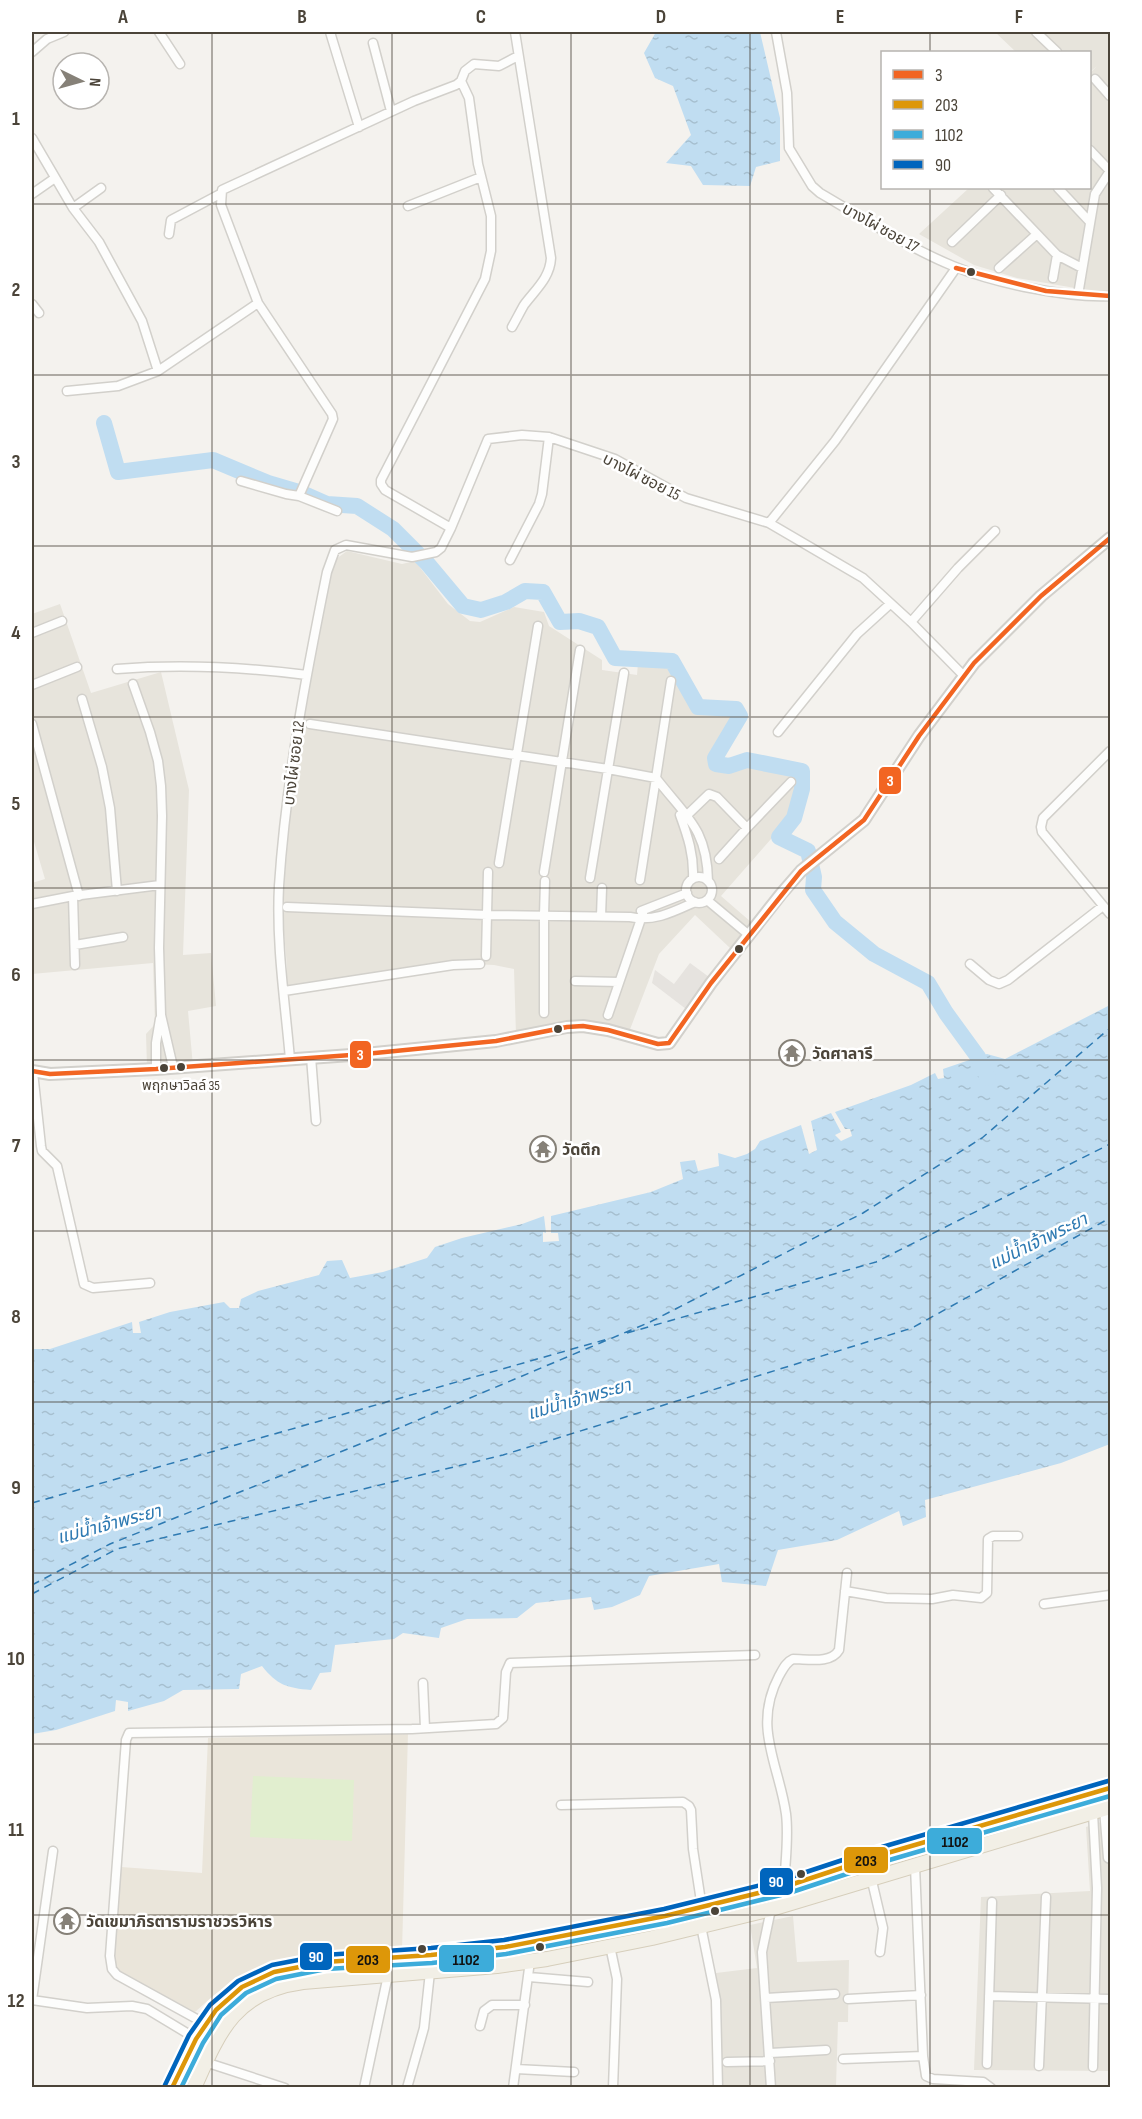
<svg xmlns="http://www.w3.org/2000/svg" width="1142" height="2119" font-family="'Sofia Sans Condensed','Noto Sans Thai',sans-serif">
<defs>
<pattern id="water-ripples" width="26" height="14" patternUnits="userSpaceOnUse" patternTransform="scale(1.5)"><rect width="26" height="14" fill="#c0ddf1"/><path d="M2 4q2-2 4 0t4 0M15 11q2-2 4 0t4 0" fill="none" stroke="#a6bfcf"/></pattern>
</defs>
<rect width="100%" height="100%" fill="#f4f2ee"/>
<path fill="#e7e4dc" d="M995 32H1110V294L1017 278 974 265 919 234 969 188H1090V73L1097 66 1090 72V52H1016Z
M347 551 402 564 415 561 448 604 470 621 480 622 514 607 544 612 549 626 602 660V670L637 675 638 663 669 664 697 712 730 714 735 718 710 759 713 768 729 771 750 764 791 773 799 779V792L792 815 721 896 751 922 730 948 695 915 659 954 629 1032 600 1023 590 1022 516 1035 514 969 494 965 472 964 285 993 287 967 282 909 297 731 324 596 336 559Z
M60 604 91 693 161 672 189 790 183 955 211 953 216 1006 188 1011 193 1066 147 1067 146 1034 155 1024 153 963 32 974V883L45 879 32 835V614Z
M1110 1819V2071L974 2070 981 1897 1090 1891 1086 1827Z
M793 1916 797 1962 849 1960 848 2022H838L836 2087H718L719 2001 716 1973 757 1968 750 1925Z"/>
<path fill="#eae5da" d="M408 1733 402 1951 302 1958 273 1962 241 1976 214 1995 195 2012 122 1974 116 1969 113 1955 121 1867 202 1873 208 1738Z"/>
<path fill="#e1eecf" d="M253 1776 354 1780 352 1841 250 1837Z"/>
<path fill="#e6e3df" d="M690 963 709 977 686 1009 652 983 655 970 674 984Z"/>
<path fill="url(#water-ripples)" d="M656 32H760L780 118V161L756 167 750 186 703 185 691 166 666 163 691 135 673 86 655 78 644 53Z
M1110 1005V1444L1061 1463 925 1500 926 1517 903 1526 899 1511 837 1540 778 1550 766 1586 722 1582 719 1564 649 1576 640 1595 612 1607 594 1610 591 1597 536 1603 517 1618 467 1619 441 1628 439 1638 403 1633 394 1639 335 1645 331 1672 320 1673 311 1690C287 1688 277 1685 262 1666L241 1674 239 1689 183 1690 164 1701 128 1711V1702L116 1700 115 1711 56 1730 32 1734V1349H50L132 1322 133 1333H141L139 1322 170 1312 224 1302 230 1308H239L241 1299 258 1291 319 1275 327 1261 342 1260 350 1278 383 1272 427 1258 435 1247 462 1238 522 1224 544 1216 546 1233 543 1232V1242L559 1241 558 1233H551V1216L651 1192 683 1179 680 1162 695 1160 698 1171 719 1166 718 1153 735 1158 747 1154 755 1149 760 1141 801 1125 809 1154 817 1150 811 1121 831 1113 841 1132 835 1135 841 1141 852 1136 850 1129H845L835 1112 911 1085 935 1073 938 1079 944 1078 943 1069 987 1054 1005 1059Z"/>
<g fill="none" stroke-linecap="round" stroke-linejoin="round">
<path stroke="#c0ddf1" stroke-width="16" d="M104 423 118 472 213 460 268 483 302 493 327 504 357 506 393 529 427 563 463 606 481 610 506 602 525 591 543 592 560 622 579 621 598 627 615 658 672 661 698 707 736 709 740 716 715 758 716 764 729 766 747 760 802 771V789L794 818 779 837 808 851 814 877 813 890 835 922 874 954 928 983 946 1013 978 1057 988 1078"/>
<path stroke="#2e7ab2" stroke-width="1.5" stroke-dasharray="8 6" stroke-linecap="butt" d="M627 1333 876 1262 1110 1144
M32 1503 611 1338
M32 1585 110 1544 380 1436 650 1322 863 1213 982 1138 1110 1028
M32 1594 117 1549 503 1455 912 1328 1110 1218"/>
<defs>
<path id="minor" d="M159 32 180 64
M330 32 359 127
M776 32 787 93 789 148 812 186 820 193C863 218 907 247 953 266 994 283 1066 298 1110 296
M1036 32 1057 52
M373 43 391 111
M32 52 47 39 64 32
M1095 79 1110 96
M32 138 73 208 99 242 142 321 158 371 258 303
M1090 150 1110 171
M993 188 1057 255 1082 268
M1058 188 1089 221
M32 194 55 178
M408 206 481 177
M73 208 101 188
M169 234 171 220 220 194
M952 242 1001 195
M999 268 1037 234
M1053 278 1057 255
M1078 295 1095 194 1110 171
M32 304 39 313
M512 327C516 320 520 312 524 305 535 290 550 278 551 258L515 32
M67 391 118 386 158 371
M241 481 286 494 299 496 333 419 332 414 258 303 221 205 222 190 414 101 456 85 461 81 465 71 474 64 499 66 518 56
M299 496 337 511
M769 523 835 441 956 268
M451 528 385 490 381 484V480L485 279 491 251V216L478 164 469 98 461 81
M510 560 539 504 542 494 549 437
M911 622 958 568 995 531
M32 633 62 621
M117 669C180 664 244 667 307 675
M671 681 656 778C686 817 707 828 708 881
M133 684 150 732 158 761 161 786 162 816 159 948 161 1015 173 1067
M32 685 77 667
M82 699 102 767 110 808 117 891
M32 724 79 896
M310 724 608 769 656 778 640 880
M778 732 857 634 890 604
M1110 751 1043 818 1041 827 1042 832 1110 914
M680 815C688 837 694 855 693 878
M682 820 709 794 717 797 747 828 791 782
M719 859 747 828
M499 863 538 626
M544 872 580 650
M686 890a13 13 0 1 1 26 0a13 13 0 1 1-26 0Z
M590 878 624 673
M73 896 75 965
M707 900 749 935
M32 904 73 896 160 885
M287 907 487 915 630 917C654 922 673 912 695 902
M641 911 687 893
M601 916 602 888
M75 945 123 937
M486 956 488 872
M970 964 989 980 999 984 1008 980 1103 906
M575 981 619 982
M284 991 453 965 480 964
M544 1013V915L545 881
M608 1015 644 910
M311 1057 316 1121
M290 1059C285 1002 276 943 279 886 286 780 306 676 327 572L335 550 346 545 412 557 436 552 441 548 451 528 488 439 522 435 549 437 615 459 686 498 769 523 863 578 911 622 964 676
M156 1069V1043L160 1019
M33 1072 41 1146 42 1151 57 1166 84 1284 93 1288 150 1283
M845 1591 886 1598 932 1599 953 1595 981 1598 987 1593 988 1539 993 1536H1018
M1044 1604 1110 1595
M423 1683 425 1728
M561 1805 683 1802 689 1806 691 1810 693 1849 702 1908
M1104 1809 1108 1858 1110 1859
M1093 1813 1097 1888 1093 2067
M867 1860 883 1928 880 1952
M915 1866 923 2056 926 2076 933 2079 983 2082 991 2088
M784 1887C785 1864 789 1838 786 1814 779 1764 752 1727 779 1676 783 1669 786 1662 793 1659 808 1659 831 1664 839 1650L847 1573
M701 1926 716 2000 718 2088
M610 1946 617 1979 613 2088
M529 1977 588 1982
M989 1996 1110 1999
M766 1998 835 1994
M848 1999 921 1995
M32 2000 87 2008 132 2006 147 2009 195 2038
M32 2000 53 1851
M204 2023 117 1975 112 1969 110 1956 126 1740 129 1733 412 1729 496 1724 503 1718 506 1672 510 1663 755 1655
M480 2026 484 2011 492 2005H525
M770 2053 826 2050
M843 2059 923 2056
M205 2062 285 2088
M727 2062 770 2061
M987 2064 992 1902
M1039 2066 1046 1897
M516 2069 574 2072
M364 2088 388 1975
M407 2088 424 2028 430 1972
M513 2088 530 1961
M771 2088 762 1952 771 1909"/>
<path id="tertiary" d="M32 1071 50 1074 156 1069 365 1054 496 1041 567 1027 583 1026 608 1030 658 1044 669 1043 711 983 781 894 801 871 864 820 919 736 974 663 1041 596 1110 538"/>
<path id="primary" d="M172 2088C193 2043 211 1999 258 1978 300 1959 350 1961 394 1958 444 1955 493 1950 542 1941 624 1925 707 1909 787 1886 820 1877 851 1864 884 1854 960 1832 1035 1812 1110 1788
M194 2088C219 2031 235 1991 303 1982L497 1966 547 1959 652 1938 771 1909 1110 1807"/>
</defs>
<use href="#minor" stroke="#d2d0cb" stroke-width="11"/>
<use href="#tertiary" stroke="#d2d0cb" stroke-width="14"/>
<use href="#primary" stroke="#d6cebb" stroke-width="16"/>
<use href="#minor" stroke="#fdfdfc" stroke-width="8"/>
<use href="#tertiary" stroke="#fdfdfc" stroke-width="10"/>
<use href="#primary" stroke="#f2efe6" stroke-width="14"/>
<defs>
<path id="bus-1" d="M956 268 1046 291 1110 296
M32 1071 50 1074 156 1069 365 1054 496 1041 567 1027 583 1026 608 1030 658 1044 669 1043 711 983 801 871 864 820 919 736 974 663 1041 596 1110 538"/>
<path id="bus-2" d="M172 2088 196 2039 216 2010 242 1987 274 1972 325 1962 431 1955 505 1947 665 1916 787 1886 884 1854 1110 1788"/>
<path id="bus-3" d="M181 2088 203 2043 221 2015 246 1993 276 1979 326 1969 432 1963 506 1954 667 1923 789 1893 886 1861 1110 1796"/>
<path id="bus-4" d="M165 2085 189 2035 210 2005 238 1981 272 1965 324 1955 431 1948 504 1940 664 1909 785 1879 882 1847 1108 1781"/>
</defs>
<use href="#bus-1" stroke="#fff" stroke-width="9"/>
<use href="#bus-2" stroke="#fff" stroke-width="9"/>
<use href="#bus-3" stroke="#fff" stroke-width="9"/>
<use href="#bus-4" stroke="#fff" stroke-width="9"/>
<use href="#bus-1" stroke="#f26522" stroke-width="4.5"/>
<use href="#bus-2" stroke="#dd9709" stroke-width="4.5"/>
<use href="#bus-3" stroke="#3dacda" stroke-width="4.5"/>
<use href="#bus-4" stroke="#0065bd" stroke-width="4.5"/>
</g>
<path fill="none" stroke="#4b4439" stroke-width="1.5" stroke-opacity="0.55" d="M212 32V2088M392 32V2088M571 32V2088M750 32V2088M930 32V52M930 188V2088M32 204H1110M32 375H1110M32 546H1110M32 717H1110M32 888H1110M32 1060H1110M32 1231H1110M32 1402H1110M32 1573H1110M32 1744H1110M32 1915H1110"/>
<defs>
<symbol id="temple-ring" viewBox="-11 -11 22 22"><circle r="9.5" fill="#fff" stroke="#868178" stroke-width="1.5"/><path d="M0-6L5-2H3V0L6.5 2.5H4V6H1.5V3h-3V6H-4V2.5H-6.5L-3 0V-2H-5Z" fill="#868178"/></symbol>
</defs>
<g fill-rule="evenodd">
<use href="#temple-ring" x="777" y="1038" width="30" height="30"/>
<use href="#temple-ring" x="528" y="1134" width="30" height="30"/>
<use href="#temple-ring" x="52" y="1906" width="30" height="30"/>
</g>
<g fill="#4b4439" stroke="#fff" stroke-width="2">
<circle cx="971" cy="272" r="5"/>
<circle cx="739" cy="949" r="5"/>
<circle cx="558" cy="1029" r="5"/>
<circle cx="181" cy="1067" r="5"/>
<circle cx="164" cy="1068" r="5"/>
<circle cx="801" cy="1874" r="5"/>
<circle cx="715" cy="1911" r="5"/>
<circle cx="540" cy="1947" r="5"/>
<circle cx="422" cy="1949" r="5"/>
</g>
<g text-anchor="middle" stroke-width="5" stroke-linejoin="round" paint-order="stroke">
<g font-size="14" fill="#4b4439" stroke="#fff">
<text x="181" y="1090">พฤกษาวิลล์ 35</text>
</g>
<g font-size="16" fill="#4b4439" stroke="#fff">
<text transform="translate(881 227) rotate(29)" y="6">บางไผ่ ซอย 17</text>
<text transform="translate(642 476) rotate(27)" y="6">บางไผ่ ซอย 15</text>
<text transform="translate(293 763) rotate(-83)" y="6">บางไผ่ ซอย 12</text>
</g>
<g font-size="16" font-weight="bold" fill="#4b4439" stroke="#fff" text-anchor="start">
<text x="812" y="1059">วัดศาลารี</text>
<text x="562" y="1155">วัดตึก</text>
<text x="86" y="1927">วัดเขมาภิรตารามราชวรวิหาร</text>
</g>
<g font-size="18" font-style="italic" fill="#2e7ab2" stroke="#fff">
<text transform="translate(1038 1241) rotate(-26)" y="6">แม่น้ำเจ้าพระยา</text>
<text transform="translate(579 1399) rotate(-16)" y="6">แม่น้ำเจ้าพระยา</text>
<text transform="translate(109 1524) rotate(-15)" y="6">แม่น้ำเจ้าพระยา</text>
</g>
</g>
<g stroke="#fff" stroke-width="2">
<rect x="878" y="766" width="24" height="29" rx="6" fill="#f26522"/>
<rect x="349" y="1040" width="23" height="29" rx="6" fill="#f26522"/>
<rect x="926" y="1827" width="57" height="28" rx="6" fill="#3dacda"/>
<rect x="843" y="1846" width="46" height="28" rx="6" fill="#dd9709"/>
<rect x="759" y="1867" width="35" height="29" rx="6" fill="#0065bd"/>
<rect x="299" y="1942" width="34" height="29" rx="6" fill="#0065bd"/>
<rect x="438" y="1944" width="57" height="29" rx="6" fill="#3dacda"/>
<rect x="345" y="1945" width="46" height="29" rx="6" fill="#dd9709"/>
</g>
<g font-size="16" text-anchor="middle" font-weight="bold" fill="#fff">
<text x="890" y="786">3</text>
<text x="360" y="1060">3</text>
<text x="776" y="1887">90</text>
<text x="316" y="1962">90</text>
</g>
<g font-size="16" text-anchor="middle" font-weight="bold" fill="#111">
<text x="955" y="1847">1102</text>
<text x="866" y="1866">203</text>
<text x="466" y="1965">1102</text>
<text x="368" y="1965">203</text>
</g>
<rect width="1142" height="2119" fill="none" stroke="#ffffff" stroke-width="66"/>
<rect x="881" y="51" width="210" height="138" fill="#ffffff" stroke="#b7b4b0" stroke-width="1.5"/>
<rect x="893" y="70" width="30" height="9" fill="#f26522" stroke="#b7b4b0" stroke-width="1.5"/>
<text x="935" y="81" font-size="18" fill="#4b4439">3</text>
<rect x="893" y="100" width="30" height="9" fill="#dd9709" stroke="#b7b4b0" stroke-width="1.5"/>
<text x="935" y="111" font-size="18" fill="#4b4439">203</text>
<rect x="893" y="130" width="30" height="9" fill="#3dacda" stroke="#b7b4b0" stroke-width="1.5"/>
<text x="935" y="141" font-size="18" fill="#4b4439">1102</text>
<rect x="893" y="160" width="30" height="9" fill="#0065bd" stroke="#b7b4b0" stroke-width="1.5"/>
<text x="935" y="171" font-size="18" fill="#4b4439">90</text>
<g transform="translate(81 81) rotate(95)"><circle r="28" fill="#ffffff" stroke="#b7b4b0" stroke-width="1.5"/>
<path d="M0-4.5L10 22L0 15L-10 22Z" fill="#868178"/>
<text y="-9" font-size="16" font-weight="bold" text-anchor="middle" fill="#4b4439">N</text>
</g>
<rect x="33" y="33" width="1076" height="2053" fill="none" stroke="#4b4439" stroke-width="2"/>
<g font-size="20" text-anchor="middle" font-weight="bold" fill="#4b4439">
<text x="123" y="23">A</text>
<text x="302" y="23">B</text>
<text x="481" y="23">C</text>
<text x="661" y="23">D</text>
<text x="840" y="23">E</text>
<text x="1019" y="23">F</text>
<text x="16" y="125">1</text>
<text x="16" y="296">2</text>
<text x="16" y="468">3</text>
<text x="16" y="639">4</text>
<text x="16" y="810">5</text>
<text x="16" y="981">6</text>
<text x="16" y="1152">7</text>
<text x="16" y="1323">8</text>
<text x="16" y="1494">9</text>
<text x="16" y="1665">10</text>
<text x="16" y="1836">11</text>
<text x="16" y="2007">12</text>
</g>
</svg>
